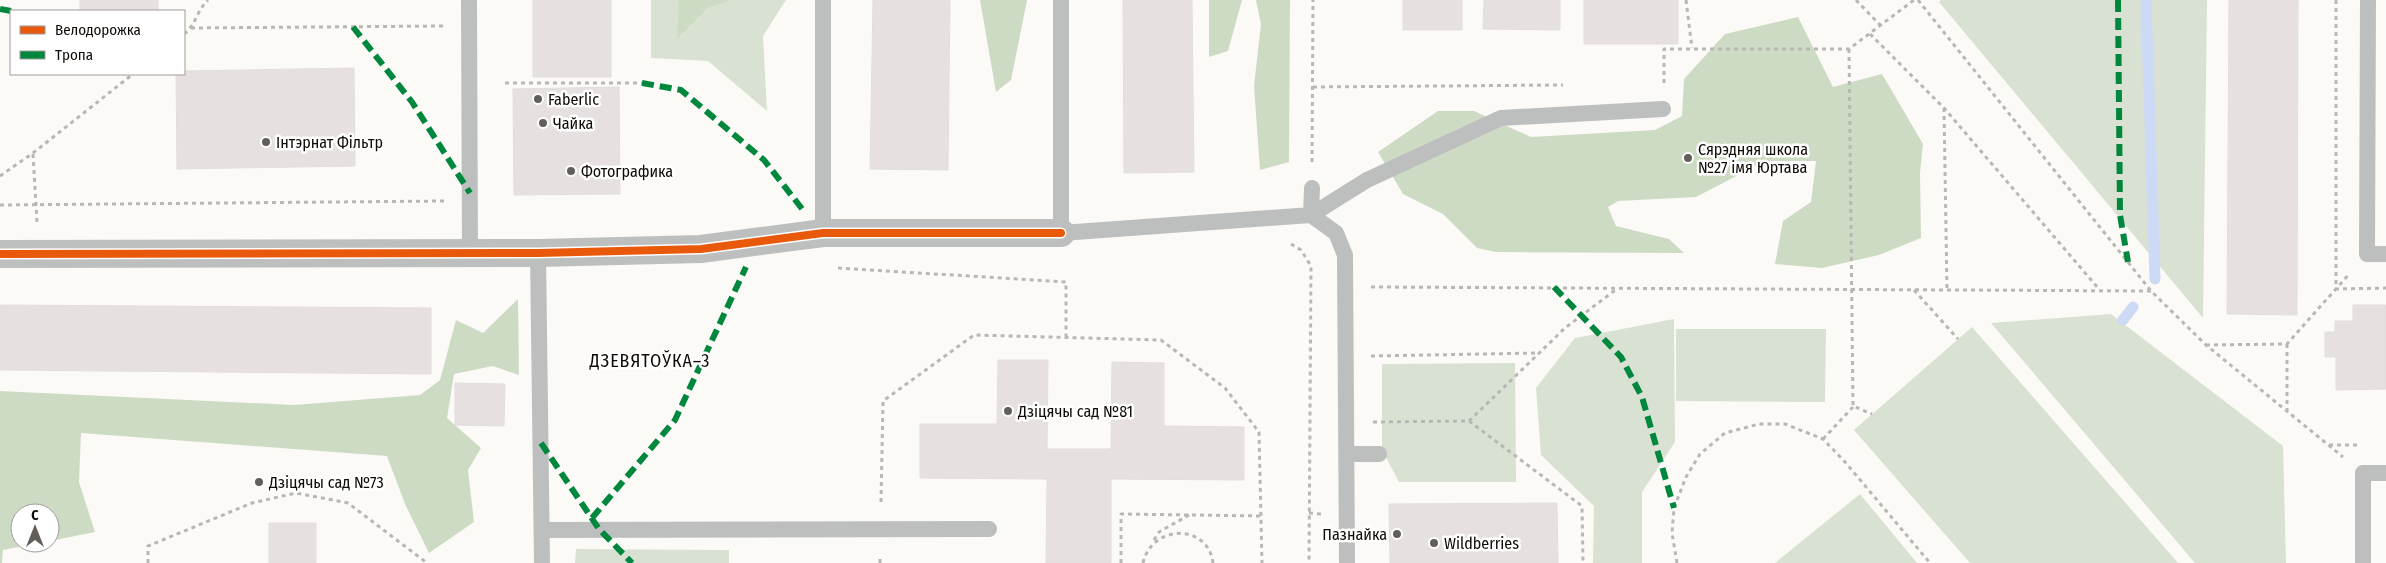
<svg xmlns="http://www.w3.org/2000/svg" width="2386" height="563" font-family="'Fira Sans Condensed',sans-serif">
<rect width="100%" height="100%" fill="#fcfaf7"/>
<path fill="#d9e1d2" d="M651 0H786L763 36 767 111 708 61 651 58Z
M1941 0H2207L2203 318 1939 2Z
M2111 314 2283 446 2286 563H2195L1991 323Z
M1674 319 1675 442 1642 492V563H1593L1594 506 1541 455 1536 388 1575 338Z
M1972 327 2178 563H1970L1854 430Z
M1676 329H1826L1825 402 1676 401Z
M1515 363 1516 482H1399L1382 450V364Z
M1860 494 1917 563H1775Z
M576 549 729 550V563H575Z"/>
<path fill="#cedbc4" d="M679 0H731L709 7 677 39Z
M980 0H1027L1011 80 996 92Z
M1209 0H1242L1228 51 1209 57Z
M1256 0H1290L1289 162 1260 170 1254 86 1261 24Z
M1798 17 1833 87 1882 74 1923 144 1920 173 1921 238 1879 255 1822 268 1775 264 1783 221 1811 202 1816 161H1765L1696 197 1618 201 1608 207 1616 226 1669 239 1684 253 1496 252 1477 248 1443 214 1403 194 1378 152 1438 111H1474L1531 137 1655 130 1682 116 1684 79 1725 34Z
M518 299 519 375 493 366 454 374 447 418 481 448 468 470 474 522 429 553 405 504 387 456 81 433 79 482 95 532 50 541V513H20V543H39L3 550 2 563H0V391L294 405 420 395 440 380 456 320 483 333Z"/>
<g fill="none" stroke-linecap="round" stroke-linejoin="round">
<path stroke="#ccdaf6" stroke-width="11" d="M2146 0 2155 279
M2123 320 2133 307"/>
</g>
<path fill="#e7e0e1" stroke="#e3dddd" d="M80 0H158V11H80Z
M533 0H611V77H533Z
M873 0H950L948 170 870 169Z
M1123 0H1192L1194 172 1124 173Z
M1403 0H1462V30H1403Z
M1484 0H1560V30L1483 29Z
M1584 0H1678V44H1584Z
M2229 0H2298L2297 315 2227 314Z
M354 68 355 166 177 169 176 74H184V71Z
M619 87 620 194 514 195 513 89Z
M0 305 431 308V374L0 370Z
M2353 305H2386V389L2336 390V357H2325V332H2335V321H2353Z
M998 360H1048L1047 449H1111L1112 362 1164 363V426L1244 427V480L1111 479V563H1046L1047 479 920 478V424H997Z
M455 383 505 384 504 426 455 425Z
M1557 503 1558 563H1390L1389 504Z
M269 523H316V563H269Z"/>
<g fill="none" stroke-linecap="round" stroke-linejoin="round">
<path stroke="#b7b8b6" stroke-width="3" stroke-dasharray="4 4" stroke-linecap="butt" d="M1686 0 1692 48
M1856 0 1881 26
M1918 0 2151 291 2206 345 2343 457
M2336 0V289L2386 288
M191 28 443 26
M184 34C196 25 197 10 208 0
M1870 34 1944 108 2098 288
M1849 49 1853 406 1872 414
M505 83H642
M1664 83V49H1849L1914 0
M1313 87 1563 85
M1944 108 1947 290
M33 154 37 222
M1312 162 1313 0
M0 176 33 153 133 74
M0 205 444 201
M1291 244 1301 250 1311 266 1309 563
M838 268 1066 282V337
M1371 287 2151 291
M1914 290 1958 339
M2287 344V412
M2206 345 2287 344 2350 273
M1371 356 1540 353
M1469 421 1582 506 1583 563
M1373 422 1469 421 1565 328 1618 288
M1823 439 1853 407
M2329 445H2358
M881 502 883 401 974 335 1161 340 1225 388 1259 432 1262 563
M1309 513 1321 514
M1154 540 1159 532 1189 515
M148 563V546L252 503 296 493 348 503 427 563
M880 563V556
M1121 563V514L1262 516
M1143 563C1152 524 1208 523 1213 563
M1677 563 1672 533 1674 508 1686 477 1700 454 1725 433 1759 424H1785L1823 439 1845 462 1930 563"/>
<path stroke="#bdbfbe" stroke-width="16" d="M469 0 470 253
M1061 0V233L1311 215 1367 180 1501 118 1663 109
M2368 0 2367 254H2386
M1311 215 1336 233 1345 255 1347 563
M1311 215 1312 188
M823 233V0
M538 253 542 563
M1347 454H1379
M542 530 989 529
M2363 563V473H2386"/>
<path stroke="#bdbfbe" stroke-width="28" d="M0 254 538 253 701 249 823 233H1061"/>
<path stroke="#00873e" stroke-width="6" stroke-dasharray="12 6" stroke-linecap="butt" d="M2118 0 2120 215 2128 262
M0 9 11 11
M353 27 412 102 470 193
M642 83 681 90 764 160 803 210
M1554 287 1621 357 1642 397 1674 508
M541 443 599 529 632 563
M592 518 675 420 746 267"/>
<defs>
<path id="cycleway" d="M0 254 538 253 701 249 823 233H1061"/>
</defs>
<use href="#cycleway" stroke="#fff" stroke-width="11"/>
<use href="#cycleway" stroke="#e8590c" stroke-width="8"/>
</g>
<g fill="#625e5a" stroke="#fff" stroke-width="2">
<circle cx="538" cy="99" r="5"/>
<circle cx="543" cy="123" r="5"/>
<circle cx="266" cy="142" r="5"/>
<circle cx="1688" cy="158" r="5"/>
<circle cx="571" cy="171" r="5"/>
<circle cx="1008" cy="411" r="5"/>
<circle cx="259" cy="482" r="5"/>
<circle cx="1397" cy="534" r="5"/>
<circle cx="1434" cy="543" r="5"/>
</g>
<g text-anchor="middle" stroke-width="5" stroke-linejoin="round" paint-order="stroke">
<g font-size="16" fill="#0f0a05" stroke="#fff" text-anchor="start">
<text x="548" y="105">Faberlic</text>
<text x="553" y="129">Чайка</text>
<text x="276" y="148">Інтэрнат Фільтр</text>
<text x="1698" y="155">Сярэдняя школа<tspan x="1698" dy="18">№27 імя Юртава</tspan></text>
<text x="581" y="177">Фотографика</text>
<text x="1018" y="417">Дзіцячы сад №81</text>
<text x="269" y="488">Дзіцячы сад №73</text>
<text x="1387" y="540" text-anchor="end">Пазнайка</text>
<text x="1444" y="549">Wildberries</text>
</g>
<g font-size="18" letter-spacing="1" fill="#0f0a05" stroke="#fff">
<text x="650" y="367">ДЗЕВЯТОЎКА–3</text>
</g>
</g>
<rect x="10" y="10" width="175" height="65" fill="#ffffff" stroke="#9f9d9b"/>
<rect x="20" y="26" width="25" height="8" fill="#e8590c" stroke="#9f9d9b"/>
<text x="55" y="35" font-size="15" fill="#0f0a05">Велодорожка</text>
<rect x="20" y="51" width="25" height="8" fill="#00873e" stroke="#9f9d9b"/>
<text x="55" y="60" font-size="15" fill="#0f0a05">Тропа</text>
<g transform="translate(35 528)"><circle r="24" fill="#ffffff" stroke="#9f9d9b"/>
<path d="M0-4L9 19L0 12L-9 19Z" fill="#625e5a"/>
<text y="-8" font-size="14" font-weight="bold" text-anchor="middle" fill="#0f0a05">С</text>
</g>
</svg>
